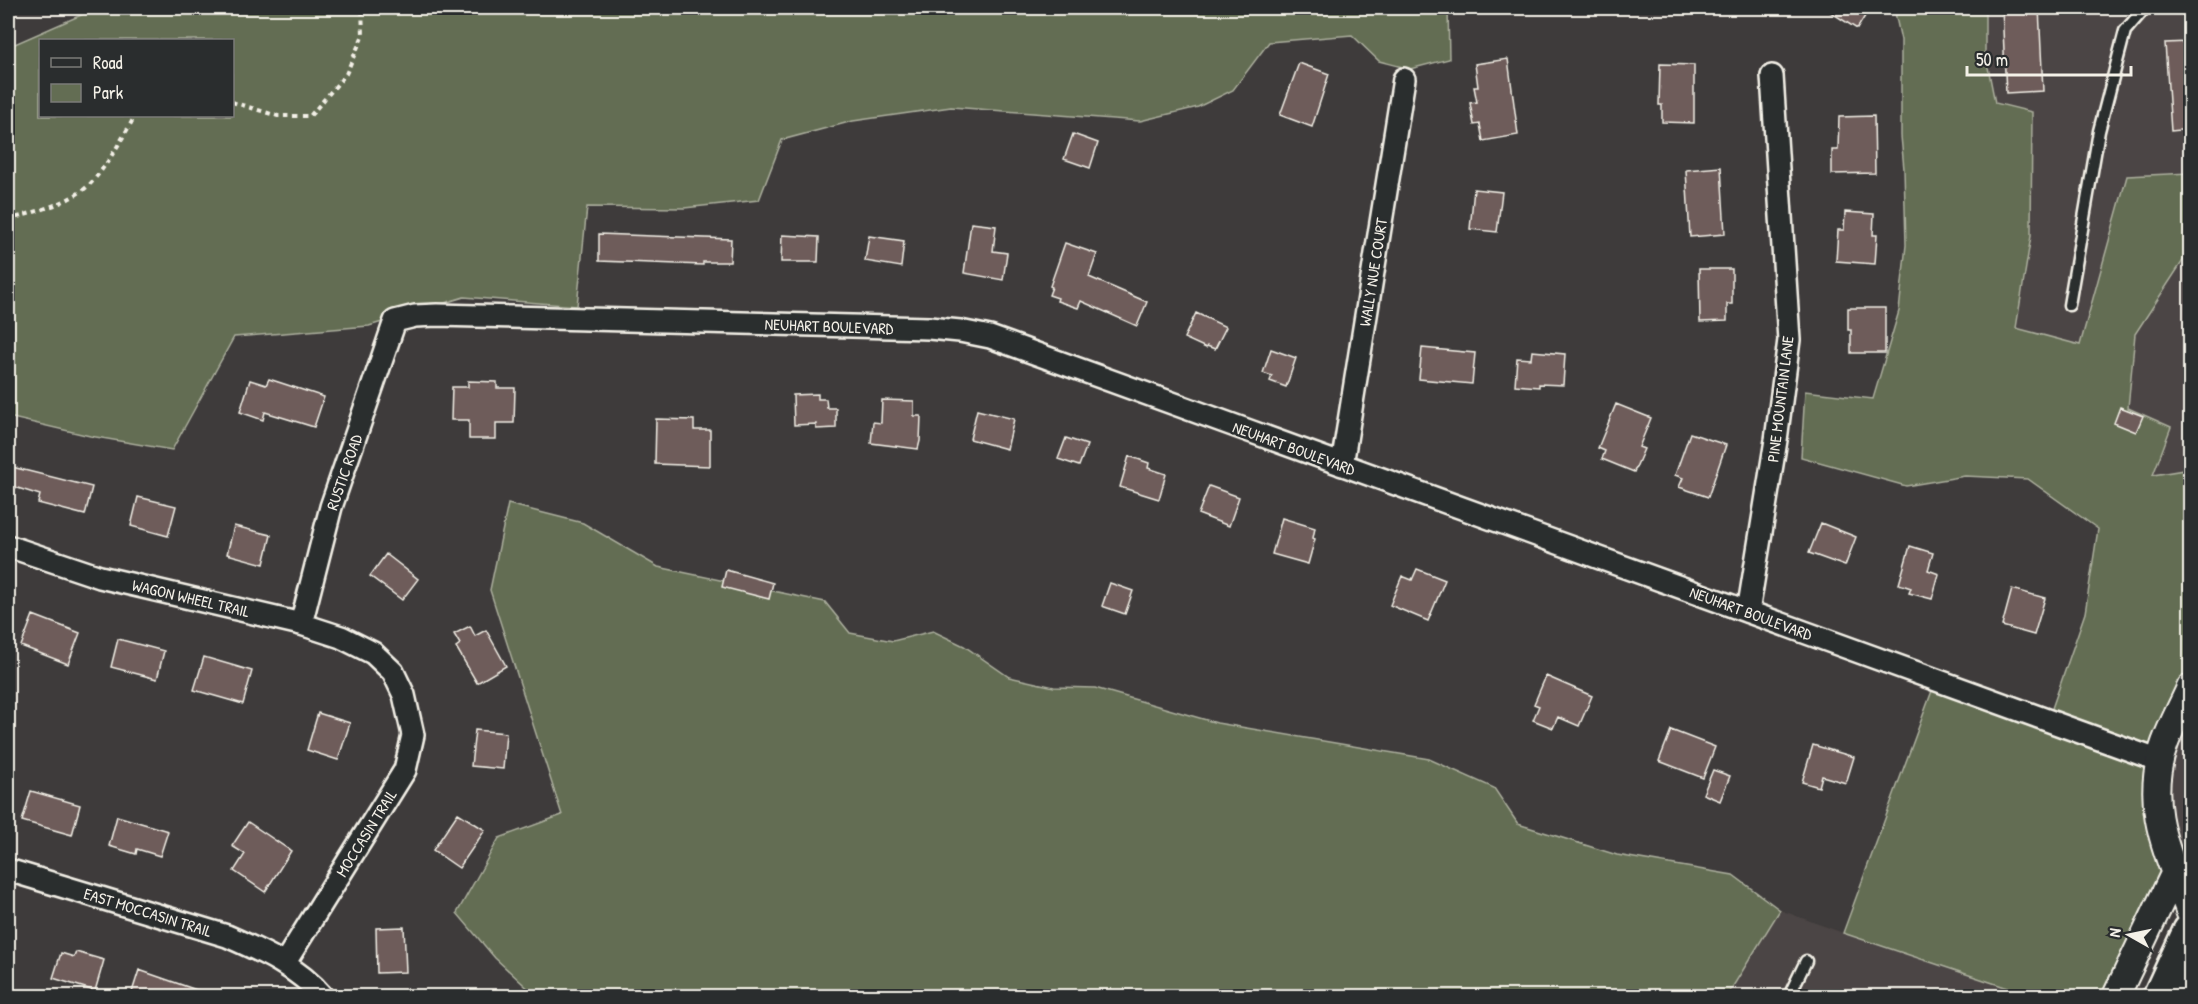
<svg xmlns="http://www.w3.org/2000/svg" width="2198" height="1004" font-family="'Patrick Hand',sans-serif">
<rect width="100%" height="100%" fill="#3e3b3b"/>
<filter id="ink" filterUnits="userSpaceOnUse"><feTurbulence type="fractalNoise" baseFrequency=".0167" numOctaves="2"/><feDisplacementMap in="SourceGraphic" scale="12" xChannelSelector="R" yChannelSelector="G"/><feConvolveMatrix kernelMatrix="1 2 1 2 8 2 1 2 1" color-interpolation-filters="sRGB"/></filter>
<g filter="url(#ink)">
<path fill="#4c4544" d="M1985 8H2190V173L2127 176 2080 346 2016 328 2031 236 2032 112 1995 104 1985 52Z
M2190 250V469L2153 475 2128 408 2135 334Z
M2190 688V913L2161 834 2165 743Z
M1780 910 1843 933 2032 996H1727Z"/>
<path fill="#636d53" stroke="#acaf9e" stroke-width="1.5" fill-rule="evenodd" d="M97 8H1448L1449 59 1410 69 1379 61 1352 35 1269 42 1233 90 1198 107 1140 121 951 107 853 121 782 140 759 200 684 208 587 207 577 306 464 297 369 326 234 337 172 450 90 436 8 417V47ZM40 40H232V116H40Z
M1894 8H1985V52L1995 103 2032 112 2031 236 2016 328 2080 345 2127 176 2190 173V250L2135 334 2128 408 2171 427 2153 475 2190 469V688L2165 743 2175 872 2116 996H2032L1843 933 1936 680 2048 720 2085 613 2098 529 2028 479 1965 476 1906 486 1801 457 1805 391 1873 399 1899 311 1906 245 1904 169 1901 136V40Z
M508 504 583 523 658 567 825 602 850 633 893 641 933 631 964 646 1009 677 1054 687 1095 688 1217 723 1429 759 1494 788 1518 824 1617 855 1733 875 1780 910 1727 996H536L495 958 457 913 499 838 562 815 490 590Z"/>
<path fill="#6e5b5a" stroke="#f4f1e8" stroke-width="1.5" d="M1824 8H1870L1857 29Z
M2002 8H2039L2043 91 2006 93Z
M2189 42 2190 129 2171 131 2165 43Z
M1508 59 1518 135 1483 141 1480 124 1474 125 1470 103 1477 102 1474 87H1478L1475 64Z
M1299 63 1329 74 1312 127 1280 115Z
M1660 64 1694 65V123L1662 122V105H1659Z
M1874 116 1875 173 1832 174V150H1838L1839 117Z
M1073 134 1098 143 1090 168 1064 159Z
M1721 167 1725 234 1690 237 1686 170Z
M1474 189 1502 192 1497 232 1470 229Z
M1845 212 1874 214 1873 235H1877L1875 264 1836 261 1838 230H1844Z
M971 223 996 226 993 251 1007 253 1003 280 964 273Z
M599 234 731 239 730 262H703V265L599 261Z
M782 235 819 237 818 262H781Z
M869 236 904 241 901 267 865 261Z
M1065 243 1097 254 1089 277 1147 302 1137 326 1081 301 1078 308 1057 301 1058 298 1049 295 1052 287 1050 286Z
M1699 269H1732V304H1727V321L1700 322Z
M1848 308H1885V353H1851V330H1848Z
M1196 313 1226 327 1215 349 1207 346 1206 348 1184 338Z
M1422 348 1475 353 1472 384 1419 379Z
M1271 349 1296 358 1286 387 1270 381 1272 376 1263 373Z
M1532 351 1565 354 1563 385 1539 384V387L1515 385 1517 358 1531 359Z
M269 379 324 397 314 427 265 412 263 420 240 412 250 380 266 385Z
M468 381 497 382V388H515L514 423H496V439H469V420H451L452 387H468Z
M818 394V399H826L827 408H836V428L816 429V424L794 425 793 395Z
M882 400 914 401V416H921L920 441 918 449 871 443 873 422 881 423Z
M1616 404 1651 418 1639 447 1644 449 1634 472 1602 459 1605 451 1598 448Z
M2120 407 2143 416 2136 432 2114 423Z
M977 410 1014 419 1007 449 970 439Z
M656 419 694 420V430H710V466L655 464Z
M1690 433 1726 445 1708 497 1679 487 1683 478 1675 475Z
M1066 438 1087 445 1079 466 1058 459Z
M1129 456 1149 463 1148 468 1166 474 1159 499 1120 487Z
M8 466 92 487 85 515 38 503 40 495 8 485Z
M1209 486 1239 497 1229 526 1198 514Z
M138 497 176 506 168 536 131 526Z
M1282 518 1315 528 1313 538 1315 539 1308 564 1272 554Z
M1821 523 1856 537 1845 566 1809 553Z
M234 526 271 535 264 564 227 554Z
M1910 546 1933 553 1928 570 1939 574 1932 599 1909 593 1911 588 1899 584Z
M386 554 418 579 402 600 370 576Z
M1417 569 1445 580 1428 621 1390 605 1402 576 1412 580Z
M726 570 773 583 769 599 722 587Z
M1110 583 1133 591 1125 614 1102 606Z
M2012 589 2045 598 2034 635 2002 626Z
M33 615 80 633 68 664 21 646Z
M470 626 475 636 486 630 506 666 477 683 456 647 460 644 454 634Z
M118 639 164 651 157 679 111 667Z
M204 657 252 671 243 704 194 690Z
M1546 676 1592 696 1579 726 1558 717 1553 728 1533 720 1539 706 1534 704Z
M318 713 350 723 338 760 307 750Z
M475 730 506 733 503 769 471 766Z
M1671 730 1715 747 1703 778 1659 761Z
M1813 745 1854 757 1846 783 1822 776 1819 787 1802 782Z
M1713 770 1730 776 1720 801 1703 794Z
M31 791 80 805 72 835 22 821Z
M458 813 485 830 459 868 433 850Z
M117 816 168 831 160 856 137 849 136 854 109 846Z
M248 822 291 851 265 892 234 871 245 854 232 846Z
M404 927 406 972 377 973 376 928Z
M76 952 104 960 95 991 53 978 61 953 74 957Z
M139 970 208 994 207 996H145L132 992Z"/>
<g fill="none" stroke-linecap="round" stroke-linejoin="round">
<defs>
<path id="service" d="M2069 305 2099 131 2125 31 2145 8
M1789 996 1806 961"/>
<path id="minor" d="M1342 465 1404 79
M8 546 100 577 301 624 341 637 373 653 393 672 404 695 413 735 405 770 284 964
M1748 612 1776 440 1789 340 1772 76
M301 624 331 507 395 321 415 316 437 315 929 328 960 331 990 337 2160 761
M8 870 227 936C261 951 298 967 322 996"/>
<path id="tertiary" d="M2190 688C2182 706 2172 724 2165 743 2142 805 2169 855 2190 913
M2116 996 2175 872"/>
<path id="trunk" d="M2160 996 2190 931"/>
</defs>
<use href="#service" stroke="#f4f1e8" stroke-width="15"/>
<use href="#minor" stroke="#f4f1e8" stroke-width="26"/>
<use href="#tertiary" stroke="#f4f1e8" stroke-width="30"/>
<use href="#trunk" stroke="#f4f1e8" stroke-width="38"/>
<path stroke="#f4f1e8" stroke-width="4" stroke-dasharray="4.5 4.5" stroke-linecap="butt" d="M232 102 278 116H310L346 74 363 35 362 8
M8 220C33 212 69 204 89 185 106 168 123 137 135 116"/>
<use href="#service" stroke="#2a2d2e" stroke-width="10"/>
<use href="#minor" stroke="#2a2d2e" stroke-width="21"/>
<use href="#tertiary" stroke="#2a2d2e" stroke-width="26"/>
<use href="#trunk" stroke="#2a2d2e" stroke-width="33"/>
</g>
</g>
<g text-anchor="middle" stroke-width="4.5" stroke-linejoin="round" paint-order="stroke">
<g font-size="16" fill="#f4f1e8" stroke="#2a2d2e">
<text transform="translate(1373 272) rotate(-81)" y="6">WALLY NUE COURT</text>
<text transform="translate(829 326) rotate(2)" y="6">NEUHART BOULEVARD</text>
<text transform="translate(1780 399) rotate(-83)" y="6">PINE MOUNTAIN LANE</text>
<text transform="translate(1294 448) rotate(20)" y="6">NEUHART BOULEVARD</text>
<text transform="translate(344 472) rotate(-71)" y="6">RUSTIC ROAD</text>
<text transform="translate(191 598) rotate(13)" y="6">WAGON WHEEL TRAIL</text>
<text transform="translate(1751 613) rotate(20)" y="6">NEUHART BOULEVARD</text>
<text transform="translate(366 833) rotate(-58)" y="6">MOCCASIN TRAIL</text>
<text transform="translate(148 912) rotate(17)" y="6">EAST MOCCASIN TRAIL</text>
</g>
</g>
<rect width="2198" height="1004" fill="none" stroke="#2a2d2e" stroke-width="30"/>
<rect x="15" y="15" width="2168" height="974" fill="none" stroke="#f4f1e8" stroke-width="2" filter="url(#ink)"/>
<rect x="39" y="39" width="195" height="78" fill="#2a2d2e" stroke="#7b7b78" stroke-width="1.5"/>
<rect x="51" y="58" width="30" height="9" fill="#2a2d2e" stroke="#7b7b78" stroke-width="1.5"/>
<text x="93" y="69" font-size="18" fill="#f4f1e8">Road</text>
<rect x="51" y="84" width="30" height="18" fill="#636d53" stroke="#7b7b78" stroke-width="1.5"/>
<text x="93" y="99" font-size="18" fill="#f4f1e8">Park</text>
<g transform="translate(2129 935) rotate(279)" stroke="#2a2d2e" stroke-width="4.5" paint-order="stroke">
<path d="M0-4.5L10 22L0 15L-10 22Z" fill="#f4f1e8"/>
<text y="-9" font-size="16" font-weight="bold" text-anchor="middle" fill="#f4f1e8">N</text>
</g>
<path d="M1967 66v9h164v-9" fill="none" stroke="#f4f1e8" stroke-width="3"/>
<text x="1976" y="66" font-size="18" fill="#f4f1e8" stroke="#2a2d2e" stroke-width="4.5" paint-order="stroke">50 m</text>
</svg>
